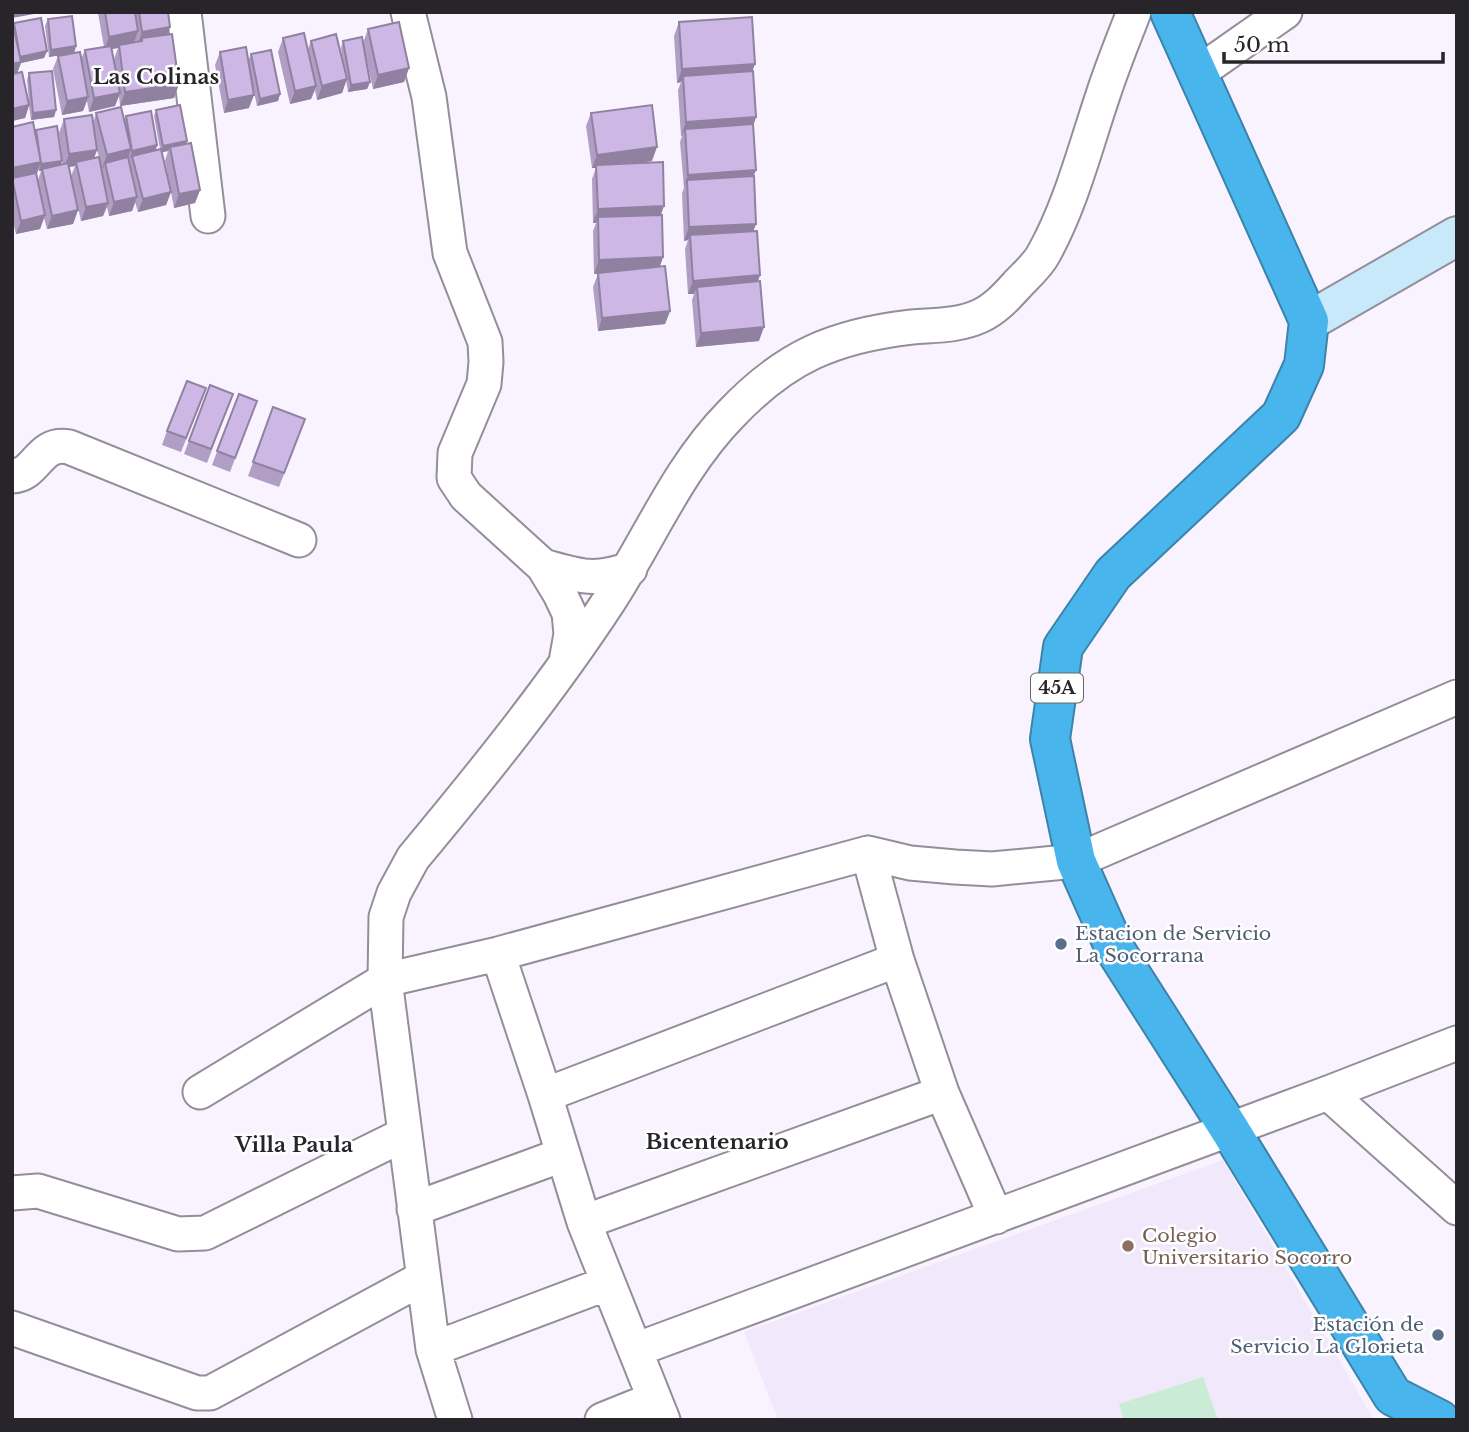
<svg xmlns="http://www.w3.org/2000/svg" width="1469" height="1432" font-family="'Libre Baskerville',serif">
<rect width="100%" height="100%" fill="#f8f3ff"/>
<path fill="#f1e8fb" d="M1223 1160 1374 1420H778L744 1332Z"/>
<path fill="#caebd6" d="M1203 1377 1218 1420H1124L1119 1404Z"/>
<g fill="none" stroke-linecap="round" stroke-linejoin="round">
<defs>
<path id="street" d="M184 12 208 216
M408 12 429 97 450 253 485 342 486 362 484 384 455 453 454 478 466 496 543 566 560 594 569 613 571 634 566 662
M1198 73 1285 12
M12 476C38 475 38 441 69 447L299 540
M543 566C579 576 593 582 630 569
M868 853 897 960 942 1093 996 1217
M498 954 545 1095 584 1222 663 1420
M200 1092 385 980 498 954 868 853 910 863 955 867 992 869 1076 861 1457 697
M1328 1093 1457 1208
M545 1095 897 960
M12 1193 38 1191 178 1234 205 1233 405 1134
M414 1209 562 1155
M584 1222 942 1093
M12 1328 197 1393H210L423 1278
M433 1349 608 1283
M635 1350 1328 1093 1457 1043
M455 1420 433 1349 385 980 386 917 394 893 413 858C482 775 550 691 609 601 650 538 678 468 731 414 785 357 833 336 912 327 936 325 958 326 980 316 995 309 1006 297 1016 286 1025 276 1037 266 1043 255 1071 205 1085 148 1103 95 1112 67 1123 40 1134 12
M602 1420 654 1399"/>
<path id="secondary" d="M1309 321 1457 236"/>
<path id="highway" d="M1170 12 1309 321 1304 365 1281 416 1113 574 1063 647 1050 739 1076 861 1116 951 1230 1130 1393 1396 1440 1420"/>
</defs>
<use href="#street" stroke="#938e99" stroke-width="37"/>
<use href="#secondary" stroke="#938e99" stroke-width="42"/>
<use href="#highway" stroke="#3d83a9" stroke-width="42"/>
<use href="#street" stroke="#fff" stroke-width="33"/>
<use href="#secondary" stroke="#c8e9fa" stroke-width="38"/>
<use href="#highway" stroke="#49b5ed" stroke-width="38"/>
</g>
<path fill="#b09ec5" fill-rule="evenodd" d="M168 12 167 35 179 84 174 98 120 106 119 96 115 106 89 112 87 101 83 111 62 115 53 69 58 56 72 53 49 57 45 26 48 19 76 46 74 53 81 59 85 50 104 47 98 13ZM118 48 114 59 112 49Z
M12 20 13 24 47 51 44 58 21 63 17 73 29 101 27 80 29 73 56 110 54 117 31 120 29 106 25 118 12 121Z
M679 22 752 71 756 117 753 127V176L756 224 753 231 760 275 758 281 759 341 696 347 692 300 694 294H688L685 249 688 240 684 241 682 193 684 188 680 142 682 136H681L678 90 681 82 677 83 674 36Z
M368 29 409 68 404 82 373 89 363 43Z
M283 38 308 49 311 41 345 72 341 48 343 41 370 82 367 89 348 92 346 80 342 93 317 100 315 90 311 99 290 104 278 52Z
M220 52 248 61 251 54 280 94 278 101 257 106 249 68V108L224 113 215 65Z
M156 110 187 141 186 144 200 190 195 203 174 208 171 192 166 205 138 212 135 202 132 211 109 216 107 207 103 216 81 221 74 189 78 210 73 224 47 229 44 218 40 229 16 234 12 217V127L35 133 36 130 62 161 61 165 63 164 59 133 64 119 93 123 96 113 124 120 126 116 157 145 156 150 160 149 154 116ZM96 147 99 157 94 158 97 150ZM168 151 165 161 171 191 161 152ZM75 166 71 176 69 167ZM38 168 39 171H41L38 180 37 174Z
M591 113 652 161 630 164 661 215 663 257 660 267 670 311 665 324 598 331 593 287 598 274H594L593 231 596 223H593L592 179 596 168H592L586 126Z
M210 385 233 394 207 463 184 454Z
M239 394 257 401 230 472 212 465Z
M201 402 181 452 162 445 167 431Z
M273 407 305 419 279 487 248 476Z"/>
<path fill="#9081a0" d="M12 12H35L34 14 12 18Z
M170 27 165 41 142 38 140 45 137 46 142 32Z
M138 31 133 45H119L118 48 104 50 109 37Z
M76 46 74 53 49 57 51 50Z
M47 51 44 58 21 63 16 76 12 77V64L20 57Z
M755 64 750 78 683 76 681 82 677 83 682 69Z
M409 68 404 82 373 89 378 75Z
M347 79 342 93 317 100 322 86Z
M370 82 367 89 348 92 351 85Z
M179 84 174 98 120 106 125 92Z
M316 86 311 99 290 104 295 91Z
M120 93 115 106 89 112 94 98Z
M280 94 278 101 257 106 260 99Z
M254 95 249 108 224 113 228 100Z
M88 97 83 111 62 115 67 101Z
M29 105 25 118 12 121V109Z
M56 110 54 117 31 120 33 113Z
M756 117 751 131 685 129 681 136 686 122Z
M187 141 184 148 170 147 168 151 160 153 163 146Z
M157 145 155 152 130 158 132 151Z
M657 147 652 161 597 168 596 165V168H592L597 155Z
M131 149 126 162 105 163 103 168H102L107 155Z
M97 150 92 163 76 162 75 166 64 168 69 154Z
M62 161 60 168 39 171 41 164Z
M41 162 36 176 12 180V168Z
M756 170 751 183 687 180 683 188 688 175Z
M200 190 195 203 174 208 179 194Z
M171 192 166 205 138 212 143 199Z
M137 197 132 211 109 216 114 202Z
M108 203 103 216 81 221 86 207Z
M664 206 659 220 598 217 596 223H593L598 209Z
M78 210 73 224 47 229 52 216Z
M45 215 40 229 16 234 21 221Z
M756 224 751 237 690 235 688 240 684 241 689 227Z
M663 257 658 271 594 274 599 260Z
M760 275 755 289 697 287 694 294H688L693 281Z
M670 311 665 324 598 331 602 318Z
M764 327 759 341 696 347 701 333Z"/>
<path fill="#cdb8e5" stroke="#9081a0" stroke-width="2" d="M105 12H135L138 31 109 37Z
M139 12H168L170 27 142 32Z
M72 16 76 46 51 50 48 19Z
M752 17 755 64 682 69 679 22Z
M41 18 47 51 20 57 14 23Z
M12 20 21 62 12 64Z
M399 22 409 68 378 75 368 29Z
M304 33 316 86 295 91 283 38Z
M172 34 179 84 125 92 119 45 142 41V38Z
M336 34 347 79 322 86 311 41Z
M362 37 370 82 351 85 343 41Z
M111 46 120 93 94 98 85 50Z
M246 47 254 95 228 100 220 52Z
M271 50 280 94 260 99 251 54Z
M80 52 88 97 67 101 58 56Z
M52 71 56 110 33 113 29 73Z
M753 71 756 117 686 122 683 76Z
M22 72 29 105 12 109V74Z
M180 105 187 141 163 146 156 110Z
M652 105 657 147 597 155 591 113Z
M121 107 131 149 107 155 96 113Z
M151 111 157 145 132 151 126 116Z
M92 115 97 150 69 154 64 119Z
M33 122 41 162 12 168V127Z
M753 124 756 170 688 175 685 129Z
M57 126 62 161 41 164 36 130Z
M191 143 200 190 179 194 170 147Z
M161 149 171 192 143 199 132 156Z
M99 157 108 203 86 207 76 162Z
M128 157 137 197 114 202 105 163Z
M663 162 664 206 598 209 596 165Z
M68 163 78 210 52 216 42 169Z
M36 173 45 215 21 221 12 178Z
M754 176 756 224 689 227 687 180Z
M662 215 663 257 599 260 598 217Z
M757 231 760 275 693 281 690 235Z
M665 266 670 311 602 318 598 273Z
M760 281 764 327 701 333 697 287Z
M187 381 206 388 186 438 167 431Z
M210 385 233 394 211 449 189 441Z
M239 394 257 401 235 458 217 451Z
M273 407 305 419 284 473 253 462Z"/>
<g fill="#5c6f8a" stroke="#fff" stroke-width="2.5">
<circle cx="1061" cy="944" r="7"/>
<circle cx="1438" cy="1335" r="7"/>
</g>
<circle fill="#8d6e63" stroke="#fff" stroke-width="2.5" cx="1128" cy="1246" r="7"/>
<g text-anchor="middle" stroke-width="5" stroke-linejoin="round" paint-order="stroke">
<rect fill="#fff" stroke="#68666a" stroke-width="2" x="1031" y="673.5" width="52" height="29" rx="5"/>
<g font-size="18" font-weight="bold" fill="#27252a">
<text x="1057" y="694">45A</text>
</g>
<g font-size="19" fill="#4e5e75" stroke="#fff" text-anchor="start">
<text x="1075" y="940">Estacion de Servicio<tspan x="1075" dy="22">La Socorrana</tspan></text>
<text x="1424" y="1331" text-anchor="end">Estación de<tspan x="1424" dy="22">Servicio La Glorieta</tspan></text>
</g>
<g font-size="19" fill="#785e54" stroke="#fff" text-anchor="start">
<text x="1142" y="1242">Colegio<tspan x="1142" dy="22">Universitario Socorro</tspan></text>
</g>
<g font-size="21" font-weight="bold" fill="#27252a" stroke="#fff">
<text x="156" y="84">Las Colinas</text>
<text x="717" y="1149">Bicentenario</text>
<text x="294" y="1152">Villa Paula</text>
</g>
</g>
<rect width="1469" height="1432" fill="none" stroke="#27252a" stroke-width="28"/>
<path d="M1224 52v10h219v-10" fill="none" stroke="#27252a" stroke-width="3.5"/>
<text x="1234" y="52" font-size="21" fill="#27252a" stroke="#ffffff" stroke-width="5" paint-order="stroke">50 m</text>
</svg>
